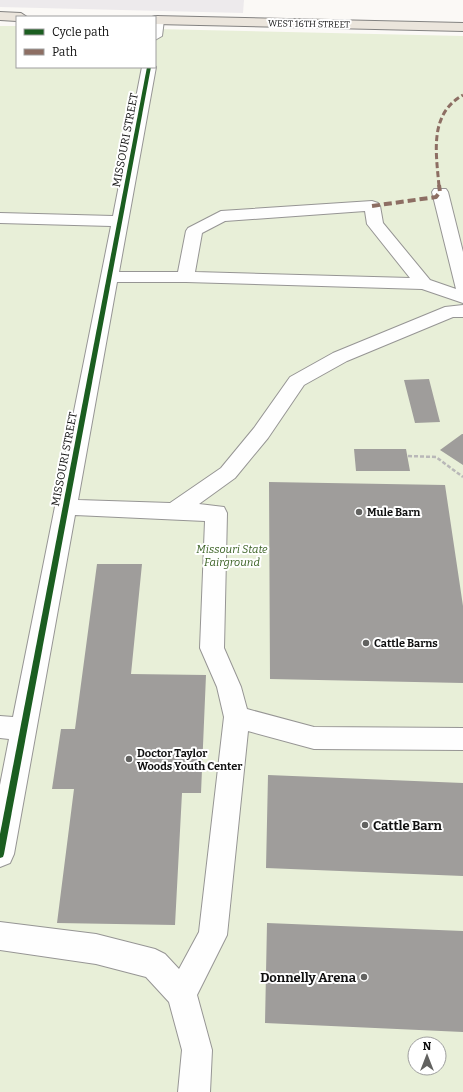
<svg xmlns="http://www.w3.org/2000/svg" width="463" height="1092" font-family="Bitter,serif">
<rect width="100%" height="100%" fill="#fbf9f6"/>
<path fill="#edeaec" d="M0 0H244L243 13 0 7Z"/>
<path fill="#e8efd8" fill-rule="evenodd" d="M0 26H17V67H155V29L463 36V1092H0ZM415 1044H439V1068H415Z"/>
<path fill="#9f9d9b" d="M429 379 440 422 415 423 404 380Z
M462 434H463V465L440 450Z
M354 449H406L410 471H356Z
M269 482 445 485 463 606V683L270 679Z
M97 564H142L131 674 206 675 201 793H182L175 925 57 923 74 789H52L61 729H75Z
M268 775 463 783V876L266 868Z
M267 923 463 931V1032L265 1023Z"/>
<g fill="none" stroke-linecap="round" stroke-linejoin="round">
<defs>
<path id="minor" d="M158 16 164 20 162 36 155 40V17Z
M155 66 156 67 119 272H178L186 231 188 228 221 211 372 201 378 203 380 206 383 223 430 280 456 289 432 192 434 189H446L448 192 463 252V303L422 289 186 282H117L78 500 170 503 221 468 254 428 290 377 333 353 445 307 463 305V317H453L347 361 304 385 268 438 235 478 199 504 224 507 227 513 224 648 241 687 247 709 314 727 463 728V750L314 749 248 731 227 935 197 995 212 1050 210 1092H178L182 1050 169 1002 146 977 96 964 0 950V922L96 934 155 949 165 954 179 969 199 932 224 717 217 687 200 648 205 521 75 515 14 854 10 863 0 867V785L9 739 0 738V716L13 717 111 226 0 223V213L113 216 142 67ZM365 211 367 224 410 278 195 272 202 233 225 221Z"/>
<path id="major" d="M0 12 21 13 27 17H17V21L0 20Z
M155 16 463 23V31L155 24V17H152Z"/>
</defs>
<use href="#minor" stroke="#969594" stroke-width="2"/>
<use href="#major" stroke="#838281" stroke-width="2"/>
<path stroke="#b9b8b8" stroke-width="2.5" stroke-dasharray="4 2" stroke-linecap="butt" d="M408 456 436 457 463 477"/>
<use href="#minor" fill="#fefefe" fill-rule="evenodd"/>
<use href="#major" fill="#ebe5dc" fill-rule="evenodd"/>
<path stroke="#8d6e63" stroke-width="3" stroke-dasharray="6 3" stroke-linecap="butt" d="M439 186C436 152 429 114 463 95"/>
<path stroke="#8d6e63" stroke-width="4" stroke-dasharray="8 4" stroke-linecap="butt" d="M372 206 436 197 440 192 439 185"/>
<defs>
<path id="cycleway" d="M147 67H151L4 854 3 857 0 858V834Z"/>
</defs>
<use href="#cycleway" stroke="#fff" stroke-width="2"/>
<use href="#cycleway" fill="#1b5e20" fill-rule="evenodd"/>
</g>
<g fill="#626260" stroke="#fff" stroke-width="1.5">
<circle cx="359" cy="512" r="4"/>
<circle cx="366" cy="643" r="4"/>
<circle cx="129" cy="759" r="4"/>
<circle cx="365" cy="825" r="4"/>
<circle cx="364" cy="977" r="4"/>
</g>
<g text-anchor="middle" stroke-width="4" stroke-linejoin="round" paint-order="stroke">
<g font-size="9" fill="#101010" stroke="#fff">
<text transform="translate(309 24) rotate(1)" y="3">WEST 16TH STREET</text>
</g>
<g font-size="11" fill="#101010" stroke="#fff">
<text transform="translate(125 140) rotate(-79)" y="4">MISSOURI STREET</text>
<text transform="translate(64 459) rotate(-79)" y="4">MISSOURI STREET</text>
</g>
<g font-size="11" font-weight="bold" fill="#101010" stroke="#fff" text-anchor="start">
<text x="367" y="516">Mule Barn</text>
<text x="374" y="647">Cattle Barns</text>
<text x="137" y="757">Doctor Taylor<tspan x="137" dy="13">Woods Youth Center</tspan></text>
</g>
<g font-size="11" font-style="italic" fill="#3b6225" stroke="#fff">
<text x="232" y="553">Missouri State<tspan x="232" dy="13">Fairground</tspan></text>
</g>
<g font-size="13" font-weight="bold" fill="#101010" stroke="#fff" text-anchor="start">
<text x="373" y="830">Cattle Barn</text>
<text x="356" y="982" text-anchor="end">Donnelly Arena</text>
</g>
</g>
<rect x="16" y="16" width="140" height="52" fill="#ffffff" stroke="#9f9f9f"/>
<rect x="24" y="29" width="20" height="6" fill="#1b5e20" stroke="#9f9f9f"/>
<text x="52" y="36" font-size="12" fill="#101010">Cycle path</text>
<rect x="24" y="49" width="20" height="6" fill="#8d6e63" stroke="#9f9f9f"/>
<text x="52" y="56" font-size="12" fill="#101010">Path</text>
<g transform="translate(427 1056)"><circle r="19" fill="#ffffff" stroke="#9f9f9f"/>
<path d="M0-3L7 15L0 10L-7 15Z" fill="#626260"/>
<text y="-6" font-size="11" font-weight="bold" text-anchor="middle" fill="#101010">N</text>
</g>
</svg>
